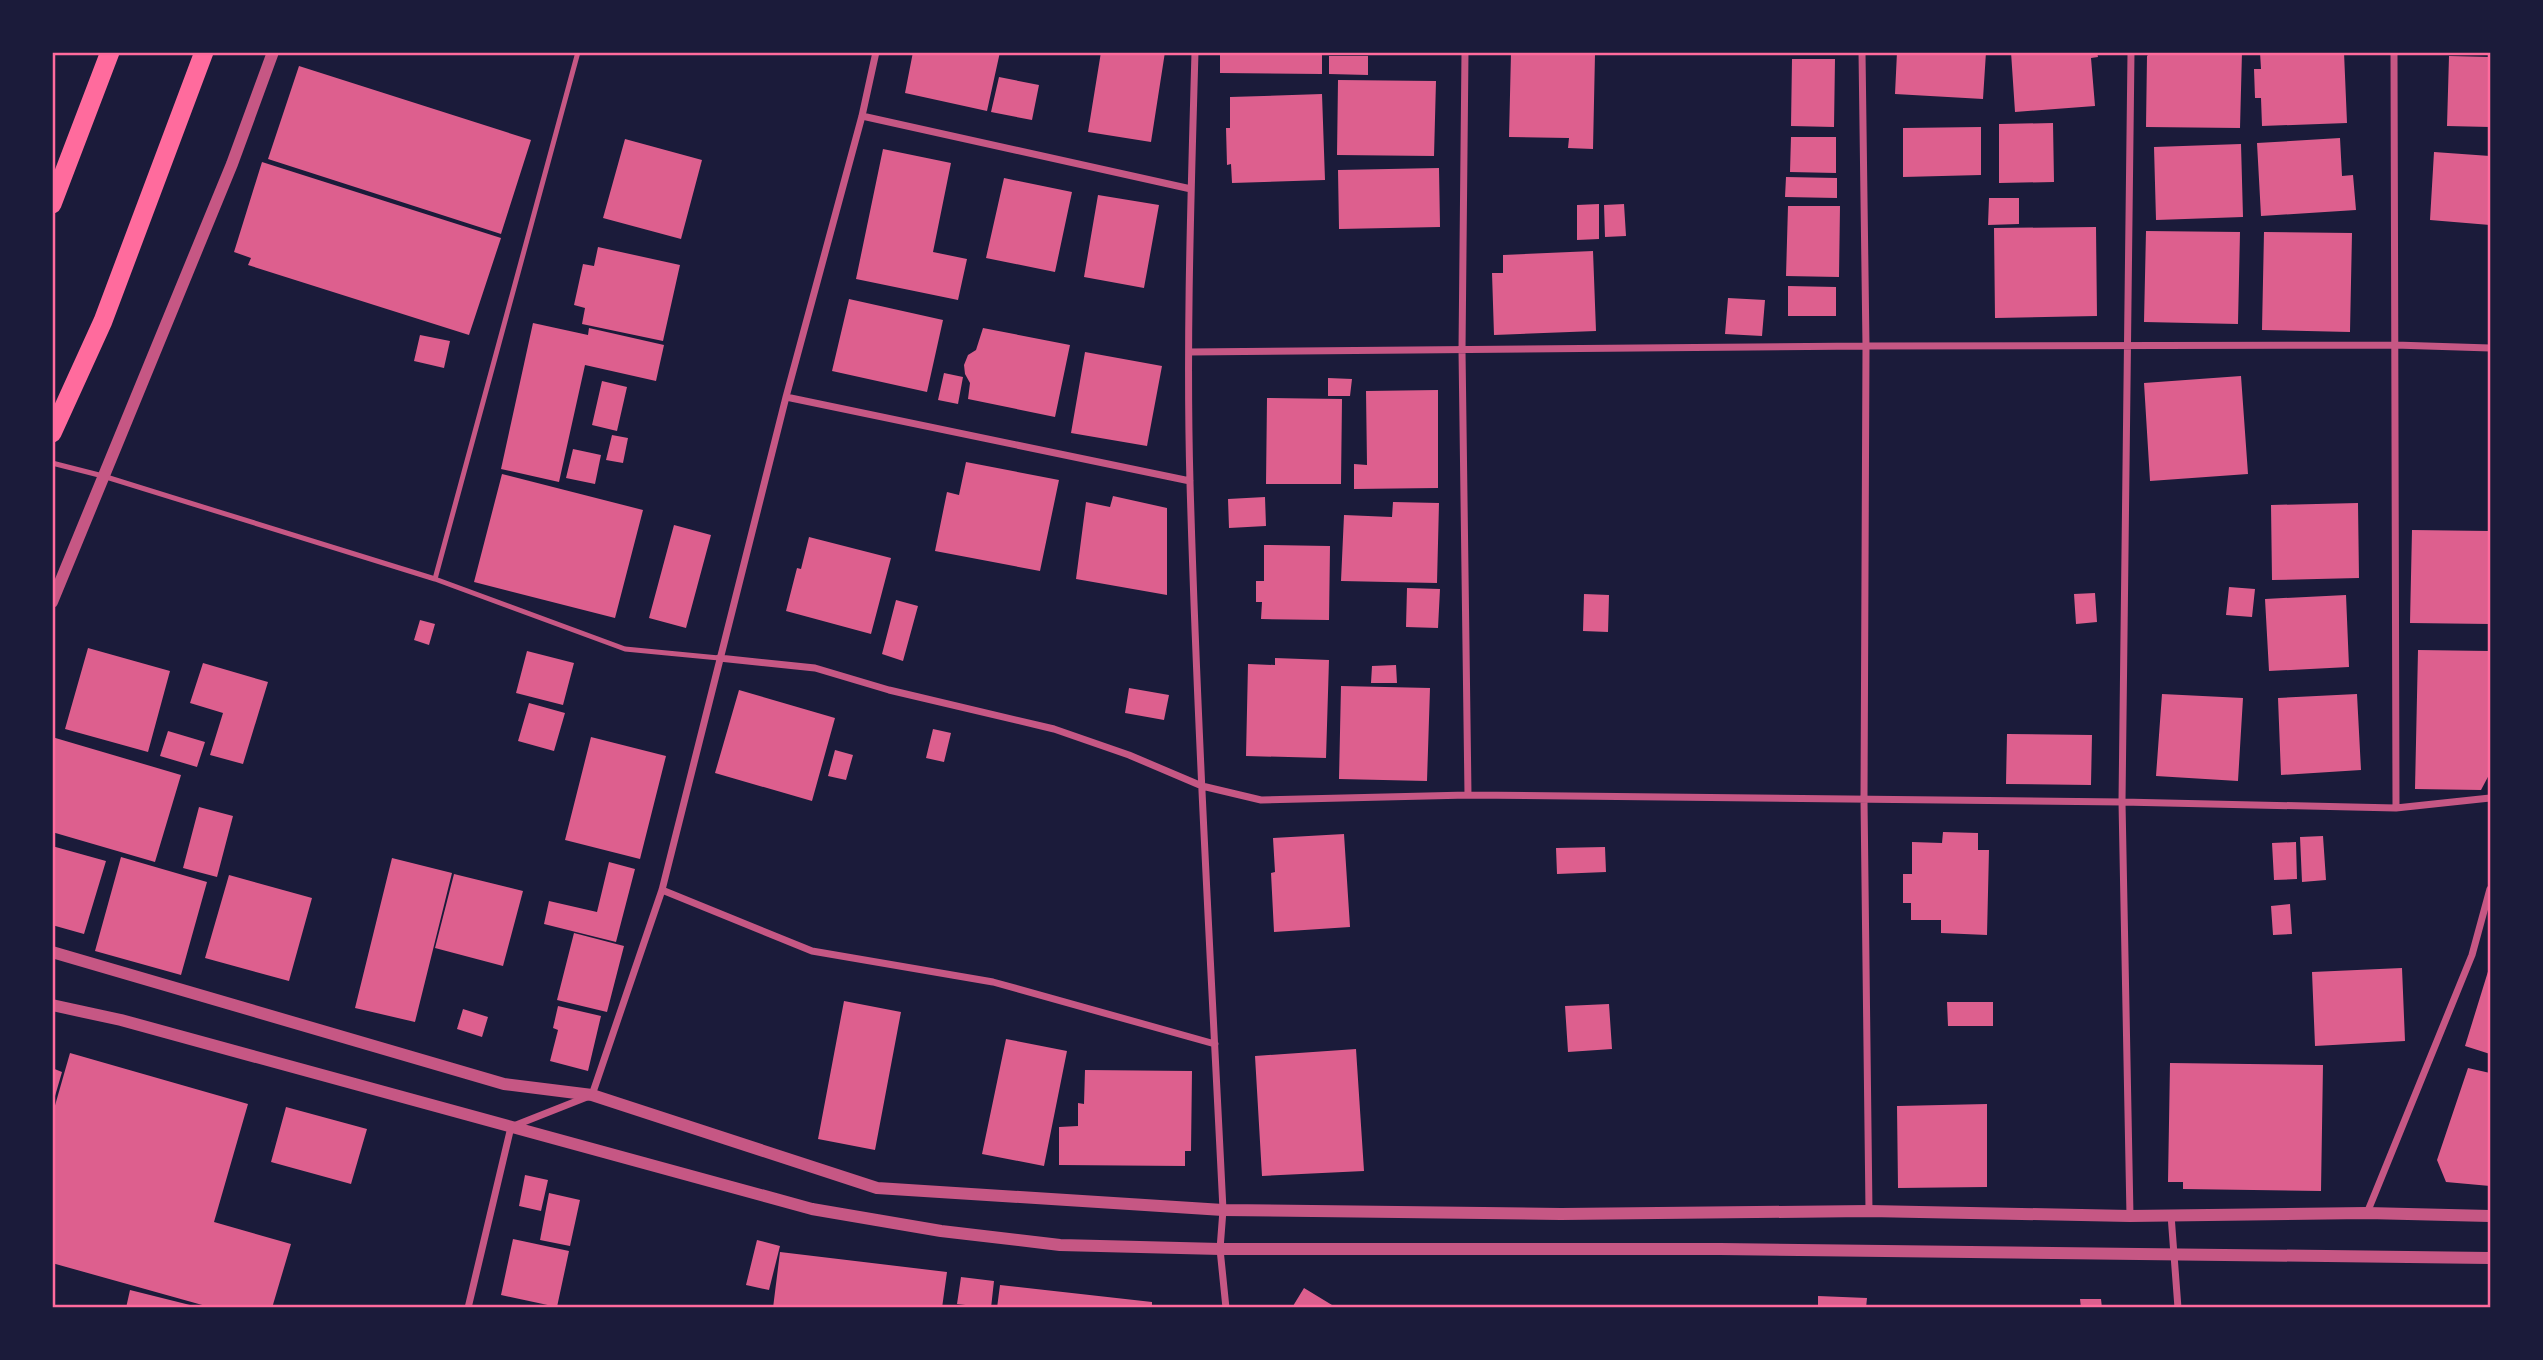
<svg xmlns="http://www.w3.org/2000/svg" width="2543" height="1360" font-family="'Archivo Narrow',sans-serif">
<rect width="100%" height="100%" fill="#1b1b3a"/>
<path fill="#dd5f8e" d="M913 52H1000L987 111 905 93Z
M1101 52H1165L1151 142 1088 132Z
M1220 52H1322V74L1220 73Z
M1897 52H1986L1983 99 1895 94Z
M2011 52H2097L2098 57 2091 58 2095 106 2015 112Z
M2151 52H2242L2240 128 2146 127 2147 56Z
M2260 52H2344L2347 123 2262 126 2261 98H2255L2254 69H2261Z
M1511 53 1595 54 1593 149 1568 148 1569 138 1509 137Z
M1329 56H1368V75L1329 74Z
M2449 56 2490 57V127L2447 126Z
M1792 59H1835L1834 127 1791 126Z
M299 66 531 140 501 234 268 159Z
M999 77 1039 85 1032 120 991 112Z
M1338 80 1436 81 1434 156 1337 155Z
M1322 94 1325 180 1232 183 1231 164 1227 165 1226 128H1230V97Z
M2053 123 2054 182 1999 183V124Z
M1981 127V175L1903 177V128Z
M1791 137H1836V173L1790 172Z
M2340 138 2342 176 2353 175 2356 210 2261 216 2257 143Z
M625 139 702 160 681 239 603 218Z
M2241 144 2243 217 2156 220 2154 147Z
M883 149 951 163 933 252 967 259 958 300 856 279Z
M2434 152 2490 156V225L2430 220Z
M262 162 501 238 469 335 248 265 251 258 234 252Z
M1439 168 1440 227 1339 229 1338 170Z
M1786 177 1837 178V198L1785 197Z
M1004 178 1072 192 1055 272 986 258Z
M1098 195 1159 205 1144 288 1084 277Z
M1989 198H2019V224L1988 225Z
M1599 204V239L1577 240V205Z
M1624 204 1626 236 1605 237 1604 205Z
M1788 206H1840L1839 277 1786 276Z
M2096 227 2097 316 1995 318 1994 228Z
M2146 231 2240 232 2238 324 2144 322Z
M2264 232 2352 233 2350 332 2262 330Z
M598 247 680 265 663 341 582 324 585 308 574 305 583 264 594 266Z
M1593 251 1596 331 1494 335 1492 273H1503V255Z
M1788 286 1836 287V316H1788Z
M1728 298 1765 300 1762 336 1725 334Z
M849 299 943 320 927 392 832 371Z
M533 323 588 335 589 328 664 345 656 381 585 365 559 482 501 469Z
M983 328 1070 345 1055 417 968 399 970 383 965 374 964 365 968 355 976 350Z
M420 335 450 341 444 368 414 361Z
M1085 352 1162 366 1147 446 1071 433Z
M944 373 963 377 958 404 938 400Z
M2241 376 2248 474 2150 481 2144 383Z
M1328 378 1352 379 1350 396H1328Z
M602 381 627 387 617 431 592 425Z
M1438 390V488L1354 489V464L1367 465 1366 391Z
M1267 398 1342 399 1341 484H1266Z
M612 435 628 438 623 463 606 460Z
M573 449 601 455 595 484 566 478Z
M966 462 1059 480 1040 571 935 551 947 492 959 495Z
M502 474 643 510 615 618 474 582Z
M1113 496 1167 508V595L1076 579 1086 502 1110 507Z
M1265 497 1266 526 1229 528 1228 499Z
M1393 502 1439 503 1437 583 1341 581 1344 515 1392 517Z
M2358 503 2359 578 2272 580 2271 505Z
M674 525 711 535 686 628 649 618Z
M2412 530 2490 531V624L2410 623Z
M809 537 891 558 871 634 786 611 797 568 801 569Z
M1264 545 1330 546 1329 620 1261 619 1262 602H1256V581H1264Z
M2229 587 2255 589 2252 617 2226 615Z
M1407 588 1440 589 1438 628 1406 627Z
M2095 593 2097 622 2076 624 2074 594Z
M1584 594 1609 595 1608 632 1583 631Z
M2346 595 2349 667 2269 671 2265 599Z
M896 600 918 606 903 661 882 654Z
M420 620 435 624 429 645 414 640Z
M88 648 170 671 148 752 65 729Z
M2418 650 2490 651V773L2481 790 2415 789Z
M527 651 574 663 563 705 516 693Z
M1275 658 1329 660 1326 758 1246 756 1248 664 1275 665Z
M203 663 268 682 243 764 210 755 223 713 190 703Z
M1396 665 1397 683H1371L1372 666Z
M1341 686 1430 688 1427 781 1339 779Z
M1129 688 1169 695 1164 720 1125 713Z
M739 690 835 718 812 801 715 773Z
M2162 694 2243 698 2238 781 2156 776Z
M2357 694 2361 770 2281 775 2278 698Z
M529 703 565 713 554 751 518 741Z
M933 729 951 733 944 762 926 758Z
M168 731 205 742 197 767 160 756Z
M2007 734 2092 735 2091 785 2006 784Z
M52 737 181 775 155 862 52 832Z
M591 737 666 756 640 859 565 840Z
M835 750 853 755 846 780 828 776Z
M199 807 233 816 217 877 183 868Z
M1943 832 1978 833V850H1989L1987 935 1941 933V920H1911V903H1903V874H1912V842L1942 843Z
M1344 834 1350 927 1274 932 1271 873 1275 872 1273 838Z
M2323 836 2326 880 2302 882 2300 837Z
M2296 842 2297 879 2274 880 2272 843Z
M52 846 106 861 84 934 52 925Z
M1605 847 1606 872 1557 874 1556 848Z
M121 857 207 882 181 975 95 951Z
M392 858 452 873 415 1022 355 1008Z
M609 862 635 869 616 942 544 924 549 901 597 912Z
M454 874 523 891 503 966 435 948Z
M229 875 312 898 289 981 205 958Z
M2290 904 2292 934 2273 935 2271 906Z
M574 933 624 946 607 1012 557 1000Z
M2490 965V1054L2465 1046Z
M2402 968 2405 1041 2315 1046 2312 972Z
M844 1001 901 1012 875 1150 818 1139Z
M1947 1002H1993V1026H1948Z
M1609 1004 1612 1049 1568 1052 1565 1006Z
M558 1006 601 1016 588 1071 550 1061 558 1030 553 1028Z
M463 1009 488 1017 482 1037 457 1029Z
M1006 1039 1067 1051 1044 1166 982 1154Z
M1356 1049 1364 1171 1262 1176 1255 1056Z
M70 1053 248 1104 214 1222 291 1244 272 1308H213L52 1263V1116Z
M2170 1063 2323 1065 2321 1191 2183 1189V1182H2168Z
M52 1068 62 1072 53 1103H52Z
M2468 1068 2490 1073V1186L2446 1182 2437 1160Z
M1085 1070 1192 1071 1191 1151H1185V1166L1059 1165V1127L1078 1126V1103L1084 1104Z
M1987 1104V1187L1898 1188 1897 1106Z
M286 1107 367 1129 351 1184 271 1162Z
M525 1175 548 1180 541 1211 519 1206Z
M549 1193 580 1200 570 1246 540 1240Z
M513 1239 569 1251 557 1307 501 1295Z
M757 1240 780 1246 769 1290 746 1285Z
M780 1252 947 1272 942 1308H773Z
M961 1277 994 1281 991 1308 957 1304Z
M1000 1285 1152 1302V1308H997Z
M1304 1288 1332 1305 1331 1308 1293 1306Z
M130 1290 198 1307 197 1308H126Z
M1818 1296 1867 1298 1866 1308H1818Z
M2080 1299H2101L2102 1308H2081Z"/>
<g fill="none" stroke-linecap="round" stroke-linejoin="round">
<path stroke="#c65784" stroke-width="5" d="M52 463 103 476 435 579 625 649 719 658
M435 579 578 52"/>
<path stroke="#c65784" stroke-width="7" d="M1195 52C1191 196 1186 340 1190 483 1197 725 1211 967 1223 1210L1220 1249 1226 1308
M1465 52 1462 350 1468 795
M1862 52 1866 346 1864 800 1869 1211
M2394 52 2396 808
M862 116 1191 189
M1189 352 1866 346 2395 345 2490 348
M786 397 1190 481
M719 658 815 668 889 690 1054 729 1129 755 1202 786 1261 800 1468 795 2122 802 2396 808 2490 798
M662 890 812 951 993 982 1215 1044
M2367 1213 2472 955 2490 889
M2171 1215 2178 1308
M2130 1216 2122 802 2131 52
M468 1308 511 1127 592 1095 662 890 786 397 862 116 876 52"/>
<path stroke="#c65784" stroke-width="12" d="M52 602 232 164 273 52
M52 952 504 1084 592 1095 877 1188 1223 1210 1561 1214 1869 1211 2130 1216 2367 1213 2490 1216
M52 1005 121 1020 812 1209 941 1231 1060 1245 1220 1249H1720L2490 1258"/>
<path stroke="#ff6b9d" stroke-width="19" d="M52 204 110 52
M52 433 103 321 204 52"/>
</g>
<rect width="2543" height="1360" fill="none" stroke="#1b1b3a" stroke-width="108"/>
<rect x="54" y="54" width="2435" height="1252" fill="none" stroke="#ff6b9d" stroke-width="2.5"/>
</svg>
